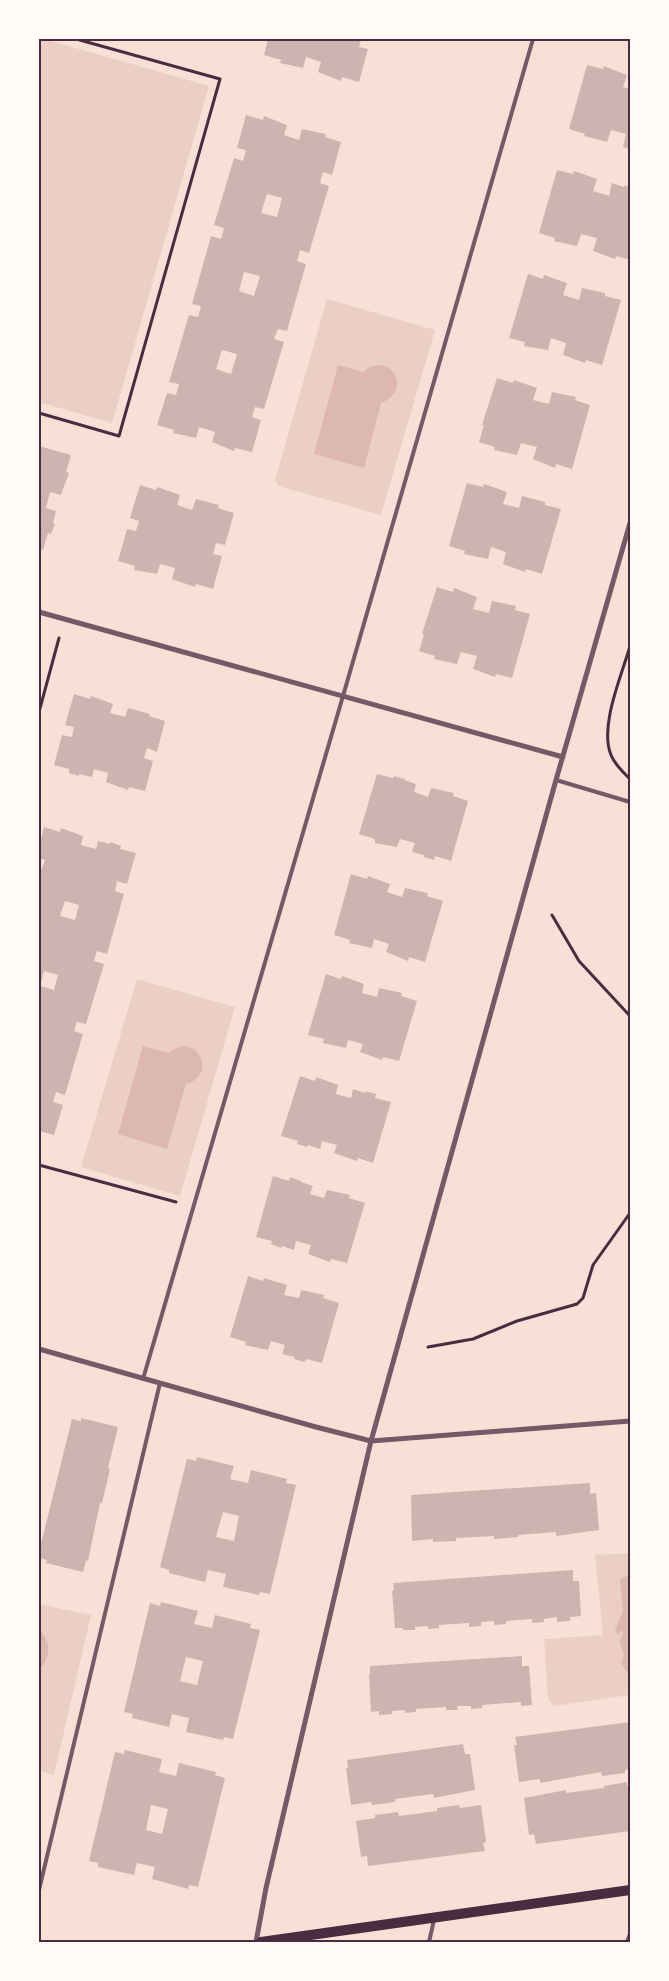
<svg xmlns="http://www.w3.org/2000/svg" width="669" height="1981" font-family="'DejaVu Sans',sans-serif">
<rect width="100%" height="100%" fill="#f7e1d7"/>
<path fill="#ebcfc5" d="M39 39H44L209 86 112 423 39 402Z
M327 299 435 330 381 515 278 486 275 480Z
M137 979 235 1007 180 1196 81 1167Z
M630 1553V1695L554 1706 548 1699 544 1639 603 1635 595 1555Z
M39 1604 91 1615 54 1775 39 1771Z"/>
<path fill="#dcb8b0" d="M338 365 363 372C389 349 415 390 381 403L364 468 314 454Z
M143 1046 169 1053C196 1029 219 1075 186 1084L167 1149 118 1134Z
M630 1575V1672L626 1671 621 1663 624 1655 620 1642 623 1632 621 1631 618 1634 615 1630 623 1611 620 1581 622 1578Z
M39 1629C51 1641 52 1658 39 1669Z"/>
<path fill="#ccb4b1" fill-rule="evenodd" d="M268 39H361L359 47 368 49 359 82 342 77 341 81 318 72 321 62 306 57 303 68 280 63 281 60 264 55Z
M587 65 603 69 604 66 627 75 623 87 630 89V149L623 147 626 134 611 130 607 142 584 136 585 134 569 129Z
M246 115 263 120 264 116 287 125 284 135 299 140 302 129 326 134 325 137 341 142 332 175 323 172 320 183 329 186 309 253 300 250 297 261 306 264 287 331 278 329 274 339 284 342 264 409 255 407 252 417 261 420 252 452 235 448 234 451 212 442 215 432 199 427 196 438 173 433 174 430 157 425 167 393 176 395 179 384 169 382 189 315 198 317 201 306 192 304 211 236 221 239 224 228 214 225 234 158 243 161 246 150 237 148ZM267 194 282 198 277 217 261 213ZM244 272 260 276 254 296 239 291ZM222 350 237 354 231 374 216 369Z
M557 170 573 174 574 171 597 179 593 191 609 196 612 183 624 187 625 185 630 187V260L616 256 615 259 593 251 597 238 581 234 577 246 554 241 555 238 539 233Z
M528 274 543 279 544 275 567 283 563 295 579 300 582 288 605 293V296L621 300 602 365 586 360 585 363 563 355 566 343 551 338 548 350 524 346 525 342 509 338Z
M497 378 513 383 514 380 537 388 533 400 549 404 552 392 576 397 575 400 590 405 572 469 556 464 555 468 533 459 537 447 521 443 517 455 494 450 495 447 479 442 484 425H482Z
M39 446 71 455 66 472 69 473 61 495 50 492 46 508 56 511 53 523 55 524 51 534 48 533 43 550 39 549Z
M467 483 483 487 484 484 507 492 503 504 519 508 522 496 545 502V505L561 509 542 574 526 569 525 572 503 564 506 552 491 547 488 559 464 554 465 551 449 546Z
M140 485 156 490 157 487 180 495 177 505 192 510 196 499 219 505 218 508 234 513 225 545 216 543 213 554 222 556 213 589 196 584 195 587 172 579 175 568 160 564 157 574 134 570 135 566 118 561 127 529 136 531 139 521 130 518Z
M437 587 453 592 454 588 477 597 473 609 489 613 492 601 516 606 515 610 530 614 512 678 496 674 495 677 473 669 477 656 461 652 457 664 434 659 435 656 419 651 424 635 422 634Z
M74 694 90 699 91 696 113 704 110 713 125 717 128 708 150 714 149 716 165 721 157 752 147 748 144 758 153 761 145 791 129 787 128 790 106 782 108 773 94 769 92 777 79 774V776L69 773V769L54 765 62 735 72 737 74 727 65 725Z
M377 774 393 778 394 776 405 779 404 780 416 784 414 792 428 797 431 788 454 793 453 796 468 801 451 861 435 856 434 860 424 857V855L412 852 415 843 400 839 397 847 375 843V839L359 834Z
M44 827 60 832 61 828 83 836 81 845 96 849 98 841 110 844V842L121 846 120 849 136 853 127 884 117 881 115 891 124 894 107 954 97 951 94 961 104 964 86 1024 77 1022 74 1031 83 1034 65 1095 56 1092 53 1102 63 1105 54 1135 39 1131V868L42 869 45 860 39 858V847ZM65 901 79 905 75 920 60 916ZM44 971 58 975 54 990 40 986Z
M351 874 367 879 368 876 390 884 387 892 402 897 405 888 428 893 427 896 443 901 425 962 409 957 408 961 386 952 389 944 374 939 372 948 349 943 350 940 334 935Z
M326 974 341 979 342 976 364 984 362 993 377 997 379 988 402 993 401 996 417 1001 399 1061 383 1057 382 1060 360 1052 363 1044 348 1040 346 1048 323 1043 324 1039 308 1035Z
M300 1076 315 1081 316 1077 338 1085 336 1094 351 1098 353 1089 365 1093V1091L376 1094 375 1098 391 1102 373 1163 358 1158 357 1161 334 1153 337 1145 322 1141 320 1149 308 1145 307 1147 297 1144 298 1141 281 1136Z
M273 1176 289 1181 290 1177 301 1181V1182L313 1186 310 1194 324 1198 327 1190 350 1195 349 1198 365 1203 347 1263 331 1259 330 1262 308 1254 311 1245 296 1241 294 1250 282 1246 281 1248 271 1244 272 1241 256 1237Z
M248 1276 263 1281 264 1278 287 1285 284 1295 299 1298 301 1290 324 1295 323 1298 339 1303 322 1363 306 1359 305 1362 294 1359V1357L282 1354 285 1345 271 1341 268 1350 245 1345 246 1342 230 1337Z
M81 1418 118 1427 108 1468 110 1469 102 1503H100L88 1561 86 1560 83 1572 46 1563 47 1560 39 1558V1552L72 1419 81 1421Z
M197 1457 234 1466 230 1479 248 1483 251 1470 287 1479 286 1483 296 1485 270 1594 260 1592 259 1595 223 1587 226 1574 208 1570 205 1582 169 1573V1570L160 1567 187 1459 196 1461ZM223 1512 239 1516 234 1541 216 1537Z
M590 1483V1494L596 1493 599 1530 556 1536V1532L518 1535V1537L494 1539V1536L456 1538V1541L433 1542V1539L412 1541 411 1495Z
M573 1570V1581H579L581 1616 570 1617V1621L557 1622V1617L544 1619V1622L532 1623V1619L506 1621V1624L494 1625V1621L481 1622V1626L469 1627V1623L439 1625V1628L428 1629V1626L415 1627V1630H403V1628H395L392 1591 394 1590 393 1583Z
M161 1602 198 1611 194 1624 212 1628 215 1615 251 1624 250 1628 260 1630 233 1739 224 1737 223 1740 186 1732 189 1718 172 1714 169 1727 132 1718 133 1714 124 1712 150 1603 160 1606ZM186 1657 203 1661 197 1685 180 1681Z
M522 1656V1666H529L532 1705 521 1706V1702L482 1705V1708L471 1709V1706H457L458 1710H446V1707L416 1709V1712L405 1713V1710L392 1711V1714L379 1715V1711L371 1712 369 1674H370V1666Z
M630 1722V1769L625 1770V1773L602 1776 601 1772 540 1783V1779L519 1782 514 1745H517L515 1737Z
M463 1744 465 1754H470L475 1790 434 1798 433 1794 395 1799V1802L372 1805 371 1802 351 1805 346 1768H348L347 1760Z
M125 1750 162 1759 159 1772 176 1776 179 1763 216 1772 215 1775 225 1778 198 1887 189 1885 188 1889 152 1879 155 1867 137 1863 134 1875 98 1867V1863L89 1861 115 1752 124 1754ZM151 1805 168 1809 162 1834 146 1830Z
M627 1782V1786L630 1785V1831L536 1844 534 1834 529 1835 524 1798 566 1790V1793L604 1788V1786Z
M459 1805 460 1808 481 1805 486 1842 483 1843 485 1851 368 1866 367 1856 361 1857 356 1821 375 1818V1815L398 1812 399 1816 437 1811V1808Z"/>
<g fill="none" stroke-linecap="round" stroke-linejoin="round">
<path stroke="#4a2c40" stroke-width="3" d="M39 413 119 436 220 79 76 39
M630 646C622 675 599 726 611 755 615 765 623 772 630 779
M39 712 59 638
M552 915 579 961 630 1016
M39 1165 176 1202
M428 1347 473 1339 517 1321 577 1304 583 1298 593 1265 630 1213"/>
<path stroke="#755966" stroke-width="4" d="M556 780 630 802
M143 1379 343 696 533 39
M39 1890 160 1383
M429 1942 434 1920
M627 1942 630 1934"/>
<path stroke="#755966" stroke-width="5" d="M39 612 563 757
M39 1349 316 1427 371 1441 630 1421
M256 1942 266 1888 371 1441 556 780 630 523"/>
<path stroke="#4a2c40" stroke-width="10" d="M261 1942 630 1890"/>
</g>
<rect width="669" height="1981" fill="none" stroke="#fffaf5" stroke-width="80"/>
<rect x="40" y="40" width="589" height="1901" fill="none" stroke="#4a2c40" stroke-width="2"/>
</svg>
